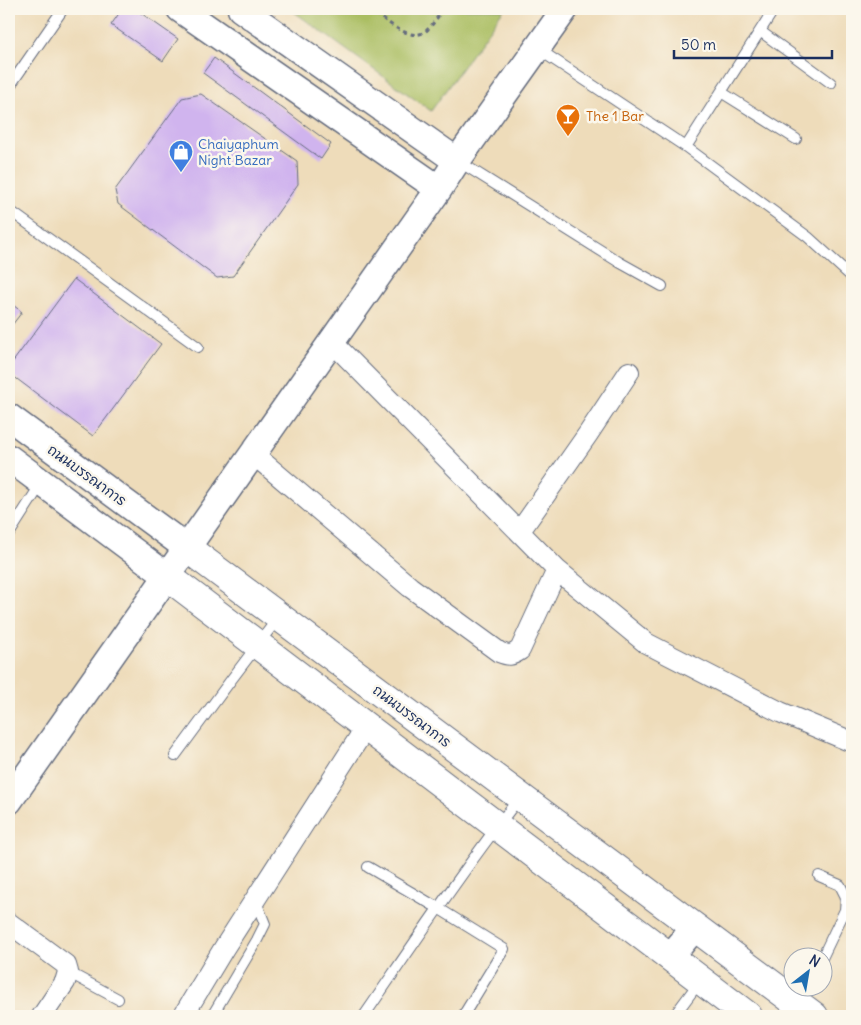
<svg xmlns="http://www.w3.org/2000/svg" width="861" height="1025" font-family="Delius,'Playpen Sans Thai',sans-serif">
<rect width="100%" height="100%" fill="#fbf7ec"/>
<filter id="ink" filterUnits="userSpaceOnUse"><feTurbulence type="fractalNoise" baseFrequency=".02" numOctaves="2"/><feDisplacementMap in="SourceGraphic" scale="10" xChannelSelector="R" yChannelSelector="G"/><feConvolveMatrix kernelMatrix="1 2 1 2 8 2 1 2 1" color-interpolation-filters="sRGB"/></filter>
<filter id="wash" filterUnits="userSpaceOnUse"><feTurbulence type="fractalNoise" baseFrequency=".0096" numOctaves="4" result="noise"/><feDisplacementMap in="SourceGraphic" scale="20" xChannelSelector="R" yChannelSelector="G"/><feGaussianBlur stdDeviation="1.12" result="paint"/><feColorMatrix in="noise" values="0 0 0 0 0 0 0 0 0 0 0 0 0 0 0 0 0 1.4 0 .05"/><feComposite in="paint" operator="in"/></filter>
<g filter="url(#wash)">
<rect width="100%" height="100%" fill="#eedcba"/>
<path fill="#aabe62" stroke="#627660" d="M290 9H504L431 111Z"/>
<g id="blocks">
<path fill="#d0b4ee" d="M122 9H135L178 39 163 61 111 25Z
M214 58 331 144 321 159 203 73Z
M201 94 297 161 298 184 233 276 217 278 118 204 115 190 182 98Z
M74 279 161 344 93 436 9 373V367Z
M9 302 22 312 9 329Z"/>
</g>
</g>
<g filter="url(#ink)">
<use href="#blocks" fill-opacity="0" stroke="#656c7e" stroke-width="1"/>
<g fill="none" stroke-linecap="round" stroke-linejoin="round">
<defs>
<path id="service" d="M760 31 831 83
M538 49 686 147 808 237 852 277
M9 87 63 9
M721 92 796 139
M686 147 774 9
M458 161 619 262 662 286
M9 210 198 347
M9 534 41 484
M175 756 231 680 278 618
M368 867 438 908 504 949 463 1016
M819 876 840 885 846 897 845 910 822 958
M68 972 118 999
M799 1004 807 988
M212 1016 257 940 265 924 255 899
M364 1016C415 942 464 868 520 797
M674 1016 700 981"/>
<path id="minor" d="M332 342 557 570 646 643 780 712 852 742
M253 454 410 587 499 652C509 656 511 656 520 650L557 570
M520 531 588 434 629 372
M9 923 66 965 68 972 65 982 42 1016
M183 1016 224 948 366 727"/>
<path id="tertiary" d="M180 9 439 189
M241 9 457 161
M9 417 187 548
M9 458 167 576
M9 801 439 189 457 161 565 9
M670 957 695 927"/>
<path id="secondary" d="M187 548 814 1016
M167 576 748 1016"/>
</defs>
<use href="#service" stroke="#656c7e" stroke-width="12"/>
<use href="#minor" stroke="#656c7e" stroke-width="22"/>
<use href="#tertiary" stroke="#656c7e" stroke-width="29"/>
<use href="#secondary" stroke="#656c7e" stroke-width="30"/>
<path stroke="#656c7e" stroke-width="3" stroke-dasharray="4 4" stroke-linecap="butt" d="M370 9C383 18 410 44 426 31 433 25 438 16 443 9"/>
<use href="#service" stroke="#fff" stroke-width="10"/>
<use href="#minor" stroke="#fff" stroke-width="20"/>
<use href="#tertiary" stroke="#fff" stroke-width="26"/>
<use href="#secondary" stroke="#fff" stroke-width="28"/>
</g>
</g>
<defs>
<symbol id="bar-pin" viewBox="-11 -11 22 30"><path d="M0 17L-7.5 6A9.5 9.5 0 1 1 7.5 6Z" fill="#e8710a" stroke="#fbf7ec"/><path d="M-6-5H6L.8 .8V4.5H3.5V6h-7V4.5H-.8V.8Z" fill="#fff"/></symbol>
<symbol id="shop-pin" viewBox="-11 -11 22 30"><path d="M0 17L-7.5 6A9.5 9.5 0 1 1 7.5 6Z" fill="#3f7fe0" stroke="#fbf7ec"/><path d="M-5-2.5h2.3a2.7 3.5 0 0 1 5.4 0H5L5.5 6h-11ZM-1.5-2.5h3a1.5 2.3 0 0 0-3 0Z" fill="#fff"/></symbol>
</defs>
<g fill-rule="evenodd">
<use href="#bar-pin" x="554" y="102" width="28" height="38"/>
<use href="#shop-pin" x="167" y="138" width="28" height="38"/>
</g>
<g text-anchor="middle" stroke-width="5" stroke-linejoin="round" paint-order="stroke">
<g font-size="14" fill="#c56008" stroke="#fbf7ec" text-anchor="start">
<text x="586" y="121">The 1 Bar</text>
</g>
<g font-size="14" fill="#366cbe" stroke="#fbf7ec" text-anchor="start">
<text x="198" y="149">Chaiyaphum<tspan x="198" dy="16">Night Bazar</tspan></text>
</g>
<g font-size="14" fill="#1b2f5e" stroke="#fbf7ec">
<text transform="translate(87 475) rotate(36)" y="5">ถนนบรรณาการ</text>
<text transform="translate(412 716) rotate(37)" y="5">ถนนบรรณาการ</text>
</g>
</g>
<rect width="861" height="1025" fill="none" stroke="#fbf7ec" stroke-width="30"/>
<g transform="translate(808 972) rotate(31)"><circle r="24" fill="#fbf7ec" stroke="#a1a7b3"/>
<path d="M0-4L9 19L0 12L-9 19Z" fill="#1f6fb2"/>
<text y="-8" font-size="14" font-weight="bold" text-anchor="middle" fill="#1b2f5e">N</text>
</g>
<path d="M674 50v8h158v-8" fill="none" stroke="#1b2f5e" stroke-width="2.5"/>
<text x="681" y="50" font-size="15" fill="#1b2f5e" stroke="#fbf7ec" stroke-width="4" paint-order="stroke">50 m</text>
</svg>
